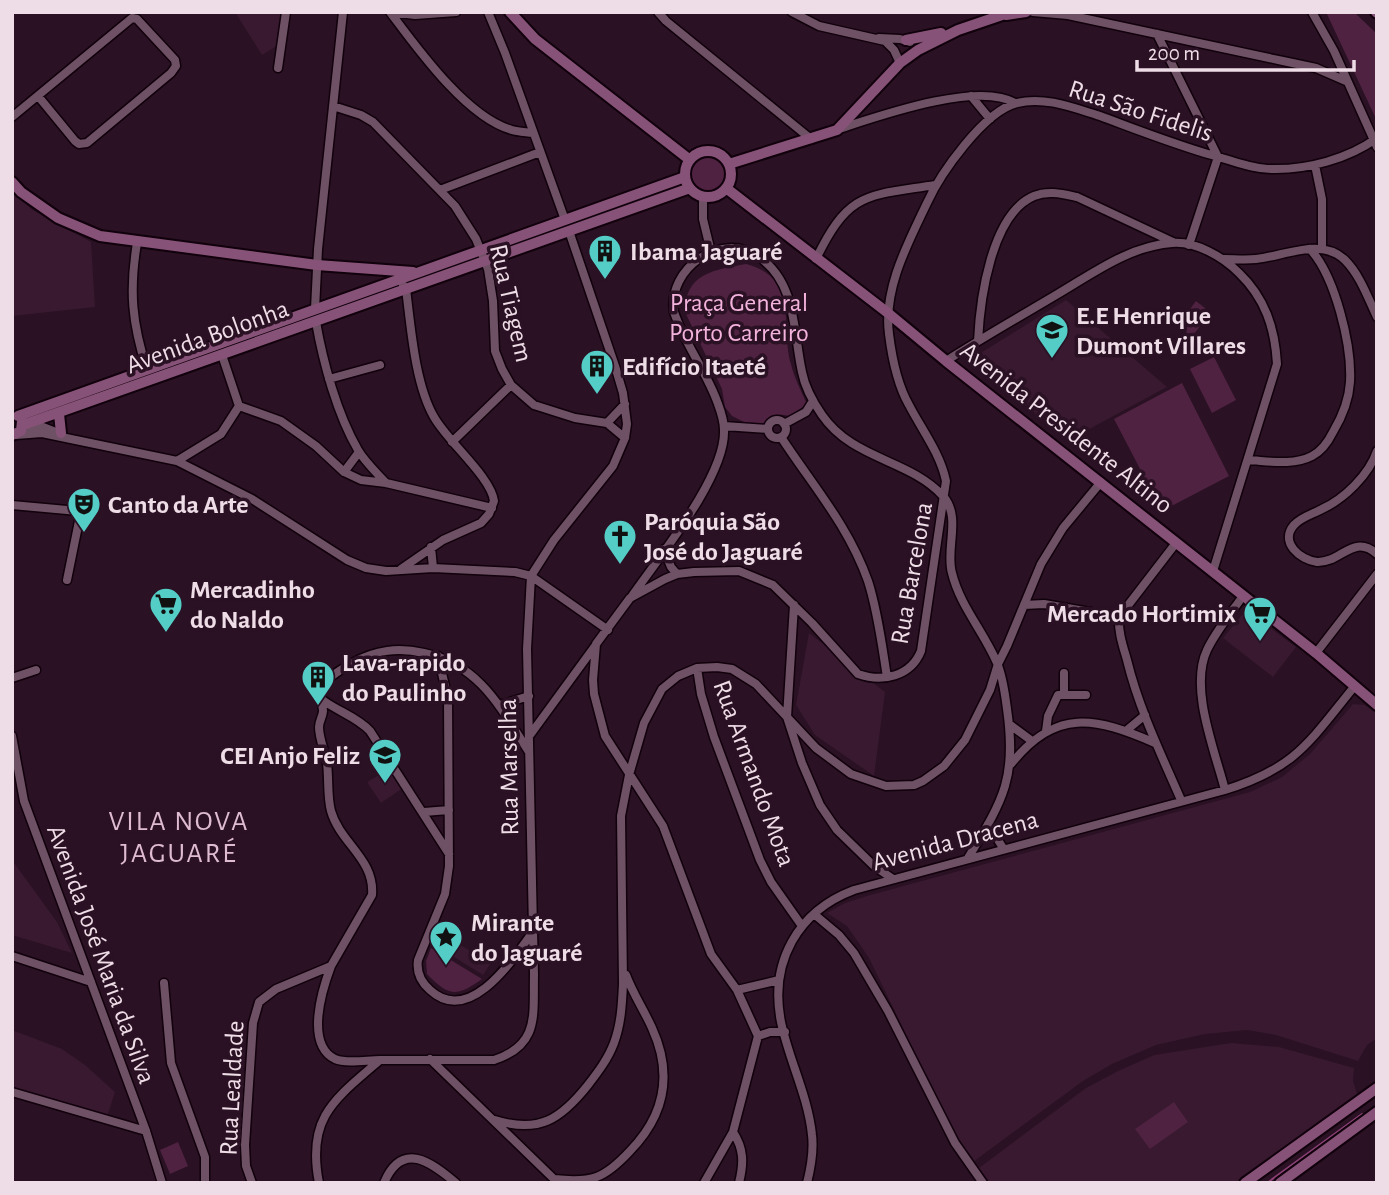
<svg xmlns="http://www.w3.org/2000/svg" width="1389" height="1195" font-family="'Alegreya Sans',sans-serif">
<rect width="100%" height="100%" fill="#2a1123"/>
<path fill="#38192f" d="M235 12H283L280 44 262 55Z
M12 188 31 209 91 242 95 307 12 316Z
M1066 300 1167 387 1069 440 973 364V361L979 354Z
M1246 610 1296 647 1273 677 1223 638Z
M809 633 885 692 874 776 815 735 796 705Z
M1353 704 1365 705 1377 714V1038L1367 1045 1358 1061 1276 1035 1247 1030 1205 1034 1156 1045 1112 1064 1083 1081 973 1162 961 1148 869 958 847 926 827 913 845 903 870 895 1250 792 1282 777 1310 754Z
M389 769 403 788 381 803 367 782Z
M12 860 57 922 72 953 12 935Z
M445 936 491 963 483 975 438 947Z
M12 1030 62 1049 85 1065 115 1092 106 1120 12 1088Z
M1231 1043 1279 1047 1354 1068 1353 1081 1358 1097 1239 1183H990L979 1168 1086 1088 1118 1071 1154 1055Z"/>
<path fill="#4f2241" d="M1326 12H1354L1377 34V121Z
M691 175a17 17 0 1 1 34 0a17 17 0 1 1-34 0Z
M746 264C800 278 780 325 791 364 794 377 801 391 807 404L790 416C778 414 771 413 763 424L746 423 732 416 725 407 722 389 685 312C685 273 714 270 746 264Z
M1196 301 1210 312 1192 337 1177 326Z
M1214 357 1236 400 1212 413 1190 369Z
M1182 383 1229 476 1162 511 1114 419Z
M431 948 482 979C457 997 449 997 427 974L426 961Z
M1174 1102 1188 1122 1150 1149 1135 1129Z
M178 1142 188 1166 170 1174 160 1150Z"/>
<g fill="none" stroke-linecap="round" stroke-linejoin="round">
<path stroke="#8c4076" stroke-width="2" d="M1267 1183 1362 1114"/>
<defs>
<path id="street" d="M390 12C417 48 467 118 512 130 518 132 526 132 533 133
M391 12 415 15 456 12
M488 12 505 53 565 220
M658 12 666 21 811 139
M792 12 819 26 885 41 894 50 900 63
M1033 12 1068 15 1283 61 1316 68 1346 81
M1312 12 1334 51 1377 147
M1157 34 1218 157 1189 245
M879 38 900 39 910 42
M278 68 286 12
M971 96 990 119
M333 106 361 115 373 122 455 206 476 239 488 269 493 301 495 351 502 369 511 385 534 405 575 418 607 423 625 438
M12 117 132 18 137 19 175 60 176 66 171 73 87 143 79 144 75 141 38 96
M839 129C879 116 978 81 1015 103
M1315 165 1322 199V248
M440 190 540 152
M703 196V219L711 252
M137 243C129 291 132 323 147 370
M816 259C849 191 866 196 935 185
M1224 259C1234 259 1245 260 1256 259 1285 256 1321 237 1345 260 1360 275 1368 298 1377 317
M315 309 318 249 343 12
M316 322C323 362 337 414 358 450 365 462 376 472 386 483
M978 341C980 300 991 214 1034 196 1048 190 1063 194 1077 197L1173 242
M946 361C982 338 1019 317 1056 295 1092 274 1129 246 1172 243 1196 241 1223 257 1239 273 1265 298 1275 328 1277 364L1213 571
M329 379 380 365
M239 406 281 421 316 446 344 472 361 480 386 483 492 508
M768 429a9 9 0 1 1 18 0a9 9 0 1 1-18 0Z
M607 423 625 404
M784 424 806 412 813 401
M724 426 768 429
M27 427H43L61 434
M16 435 42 433 177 461 252 499 347 560 366 568 386 571 433 568 515 572 531 576 608 630
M781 437C813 486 848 525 868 581 878 612 882 646 887 677
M452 442 511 385
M1377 451C1369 475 1344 499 1322 509 1313 514 1301 517 1294 525 1279 542 1300 560 1317 562 1341 563 1353 533 1377 554
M1248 460C1268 461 1293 466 1312 456 1322 451 1328 442 1333 432 1342 417 1349 399 1350 382 1352 345 1335 276 1310 249
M177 461 221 434 239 406 222 355
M344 472 359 452
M12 505 78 511 80 516 67 580
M1176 543 1119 617C1118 632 1123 646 1127 660 1139 709 1161 754 1181 800
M431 547 433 568
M664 549 671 567 677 574
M401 569 443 540 481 523 489 514 494 501C491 477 448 442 434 417 415 384 411 328 406 289L403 285
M632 596C659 557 726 476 724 430 724 421 721 412 718 404 707 372 685 345 674 312 667 269 721 230 759 257 797 283 793 332 802 372 805 388 813 402 822 415 853 460 909 459 943 496 962 517 945 549 952 573 960 606 984 632 997 663 1003 677 1005 694 1007 709 1017 779 1003 800 968 858
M794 605 787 717 802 763 820 805 837 830 874 866 893 879
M1024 605 1044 604 1119 617
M1316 653 1377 574
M438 656 448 699 449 866 445 894 418 960C416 973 421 982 430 990 469 1026 512 961 532 933
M697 668 701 694 714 737 760 860 771 882 802 926
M12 678 36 670
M1064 694V673
M320 698C336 711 356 716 370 731L449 854
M500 705 529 696
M1009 724 1032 741
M1127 730 1145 715
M1046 731 1048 716 1058 695H1086
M530 735 595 646
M12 736 24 801 146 1131 162 1183
M1011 764C1056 708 1095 717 1155 743
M1225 790C1215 751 1189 688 1207 650 1216 631 1231 613 1243 596
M424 812 449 810
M988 824 1003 848
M814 914 839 935 854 953 888 1011 955 1143 983 1183
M12 956 91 982
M331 966C322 990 305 1044 335 1059 347 1064 367 1060 380 1060
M164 983 171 1063 205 1157V1183
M737 990 711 954 663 826 605 736 594 694 593 680 596 644 630 598 665 579 677 574 694 572 739 571 773 585 812 623 858 674C883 683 911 676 921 651L946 481C940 453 922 430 909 405 897 384 892 358 889 334 883 289 908 243 927 203 940 174 984 111 1017 103 1045 96 1074 108 1100 116 1138 130 1176 145 1215 156 1234 161 1252 169 1271 169 1307 170 1348 159 1377 138
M758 1036 737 990 779 980
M758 1036 770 1032H785
M430 1059 556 1181
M12 1092 146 1131
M495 1120C539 1134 561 1119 588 1085 598 1072 608 1059 614 1043 621 1024 622 1005 623 984L621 816 629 775 644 723 662 689 678 676 697 668 717 667 732 669 756 684 816 748 851 774 886 786 914 785 923 781 944 766 965 740 990 690 998 664 1007 646 1041 564 1063 528 1101 482
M733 1132C744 1149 744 1163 739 1183
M554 1179C592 1183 604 1179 630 1151 665 1115 673 1074 652 1028 644 1010 633 994 626 975
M252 1183 246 1166 245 1145 253 1023 259 1002 276 989 331 966 372 895C375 859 340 843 331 811 327 796 329 779 327 763 325 751 319 739 319 727 319 721 323 716 323 711 323 706 320 701 320 696 322 679 339 671 352 663 376 650 398 647 424 653 480 665 500 707 529 752
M319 1183C306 1117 335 1099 380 1060H494C540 1045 533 1015 534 975L527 649 531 576 554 540 613 466 625 438 627 424 623 393 615 366 569 231
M384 1183C402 1140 431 1162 456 1183
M704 1183 733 1132 758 1036
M807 1183C811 1167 814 1151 812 1135 808 1096 789 1060 781 1022 769 962 798 911 854 890L1225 790C1296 768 1309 742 1354 687"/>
<path id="secondary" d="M510 12 535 39 690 160
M1376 12 1377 13
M1006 15 1026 12
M906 40 941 33
M685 174a23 23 0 1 1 46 0a23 23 0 1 1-46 0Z
M729 164 837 130 900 63 918 50 958 30 1011 12
M12 182 21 192 58 218 100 236 317 265 413 272
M726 188 888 313 946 361 1316 653 1377 705
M59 414 61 433
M18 416 685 177
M23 425 690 188
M12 435 21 431 22 421
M1245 1183 1377 1088
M1280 1183 1377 1112"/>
</defs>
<use href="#street" stroke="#11010c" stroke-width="11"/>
<use href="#secondary" stroke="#11010c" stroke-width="14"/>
<use href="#street" stroke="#6f5165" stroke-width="8"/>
<use href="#secondary" stroke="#875277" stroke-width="10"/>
</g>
<defs>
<symbol id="building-pin" viewBox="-11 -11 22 30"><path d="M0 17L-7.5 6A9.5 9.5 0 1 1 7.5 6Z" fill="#54cdc7" stroke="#2a1123"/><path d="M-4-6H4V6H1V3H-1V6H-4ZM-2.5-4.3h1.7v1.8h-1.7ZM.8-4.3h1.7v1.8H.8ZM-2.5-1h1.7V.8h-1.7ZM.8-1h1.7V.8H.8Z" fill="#111"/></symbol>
<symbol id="school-pin" viewBox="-11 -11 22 30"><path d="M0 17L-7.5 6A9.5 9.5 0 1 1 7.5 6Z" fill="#54cdc7" stroke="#2a1123"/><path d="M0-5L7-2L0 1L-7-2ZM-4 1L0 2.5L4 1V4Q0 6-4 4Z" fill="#111"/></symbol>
<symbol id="theatre-pin" viewBox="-11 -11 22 30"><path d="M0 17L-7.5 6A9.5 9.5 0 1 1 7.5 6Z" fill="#54cdc7" stroke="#2a1123"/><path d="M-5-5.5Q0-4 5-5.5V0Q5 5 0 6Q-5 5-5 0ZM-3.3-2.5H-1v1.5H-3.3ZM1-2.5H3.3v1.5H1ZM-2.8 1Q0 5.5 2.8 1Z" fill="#111"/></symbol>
<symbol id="church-pin" viewBox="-11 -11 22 30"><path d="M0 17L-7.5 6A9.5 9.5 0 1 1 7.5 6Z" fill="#54cdc7" stroke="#2a1123"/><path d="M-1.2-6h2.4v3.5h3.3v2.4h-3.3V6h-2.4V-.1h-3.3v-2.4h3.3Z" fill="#111"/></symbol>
<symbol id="supermarket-pin" viewBox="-11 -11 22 30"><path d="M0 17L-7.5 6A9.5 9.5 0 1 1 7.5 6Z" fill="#54cdc7" stroke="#2a1123"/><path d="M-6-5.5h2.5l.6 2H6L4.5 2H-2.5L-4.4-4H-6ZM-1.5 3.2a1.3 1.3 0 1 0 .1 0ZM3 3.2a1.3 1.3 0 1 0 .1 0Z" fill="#111"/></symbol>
<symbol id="sight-pin" viewBox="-11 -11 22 30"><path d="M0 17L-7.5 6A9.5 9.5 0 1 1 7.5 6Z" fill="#54cdc7" stroke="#2a1123"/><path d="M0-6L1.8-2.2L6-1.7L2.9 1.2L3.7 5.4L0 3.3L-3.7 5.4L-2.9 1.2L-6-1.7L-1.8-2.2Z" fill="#111"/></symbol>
</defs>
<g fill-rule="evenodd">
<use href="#building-pin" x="586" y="232" width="38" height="52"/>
<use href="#school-pin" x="1033" y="311" width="38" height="52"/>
<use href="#building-pin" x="578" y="347" width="38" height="52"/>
<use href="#theatre-pin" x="65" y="485" width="38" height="52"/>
<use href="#church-pin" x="601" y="517" width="38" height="52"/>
<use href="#supermarket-pin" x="147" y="585" width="38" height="52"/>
<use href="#supermarket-pin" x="1241" y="594" width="38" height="52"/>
<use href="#building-pin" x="299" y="658" width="38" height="52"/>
<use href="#school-pin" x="366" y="736" width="38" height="52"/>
<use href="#sight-pin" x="427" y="918" width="38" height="52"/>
</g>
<g text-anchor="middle" stroke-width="7" stroke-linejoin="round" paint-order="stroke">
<g font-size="26" fill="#eedce7" stroke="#2a1123">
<text transform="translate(1141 110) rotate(18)" y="9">Rua São Fidelis</text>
<text transform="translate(512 303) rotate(77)" y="9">Rua Tiagem</text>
<text transform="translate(207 336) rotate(-20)" y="9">Avenida Bolonha</text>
<text transform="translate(1067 427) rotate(38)" y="9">Avenida Presidente Altino</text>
<text transform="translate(911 573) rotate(-80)" y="9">Rua Barcelona</text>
<text transform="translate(508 767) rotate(-91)" y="9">Rua Marselha</text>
<text transform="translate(755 773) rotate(70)" y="9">Rua Armando Mota</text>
<text transform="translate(955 840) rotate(-15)" y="9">Avenida Dracena</text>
<text transform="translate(102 954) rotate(70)" y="9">Avenida José Maria da Silva</text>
<text transform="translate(231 1088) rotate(-87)" y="9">Rua Lealdade</text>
</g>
<g font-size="26" font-weight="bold" fill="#eedce7" stroke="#2a1123" text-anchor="start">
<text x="630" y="260">Ibama Jaguaré</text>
<text x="1076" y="324">E.E Henrique<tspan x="1076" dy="30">Dumont Villares</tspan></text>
<text x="622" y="375">Edifício Itaeté</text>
<text x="108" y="513">Canto da Arte</text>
<text x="644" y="530">Paróquia São<tspan x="644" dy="30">José do Jaguaré</tspan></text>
<text x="190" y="598">Mercadinho<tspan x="190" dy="30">do Naldo</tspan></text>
<text x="1236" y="622" text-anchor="end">Mercado Hortimix</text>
<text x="342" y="671">Lava-rapido<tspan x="342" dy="30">do Paulinho</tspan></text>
<text x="360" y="764" text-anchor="end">CEI Anjo Feliz</text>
<text x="471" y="931">Mirante<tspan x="471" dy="30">do Jaguaré</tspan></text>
</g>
<g font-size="26" fill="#f3b3dd" stroke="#2a1123">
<text x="739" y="311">Praça General<tspan x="739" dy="30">Porto Carreiro</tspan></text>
</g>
<g font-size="28" letter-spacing="2" fill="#debbd1" stroke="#2a1123">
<text x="179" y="830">VILA NOVA<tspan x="179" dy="32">JAGUARÉ</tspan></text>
</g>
</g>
<rect width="1389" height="1195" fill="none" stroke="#eedce7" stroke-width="28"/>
<path d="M1137 60v10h217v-10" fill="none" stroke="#eedce7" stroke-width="3.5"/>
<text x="1148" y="60" font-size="21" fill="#eedce7" stroke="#2a1123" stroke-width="5" paint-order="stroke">200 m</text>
</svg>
